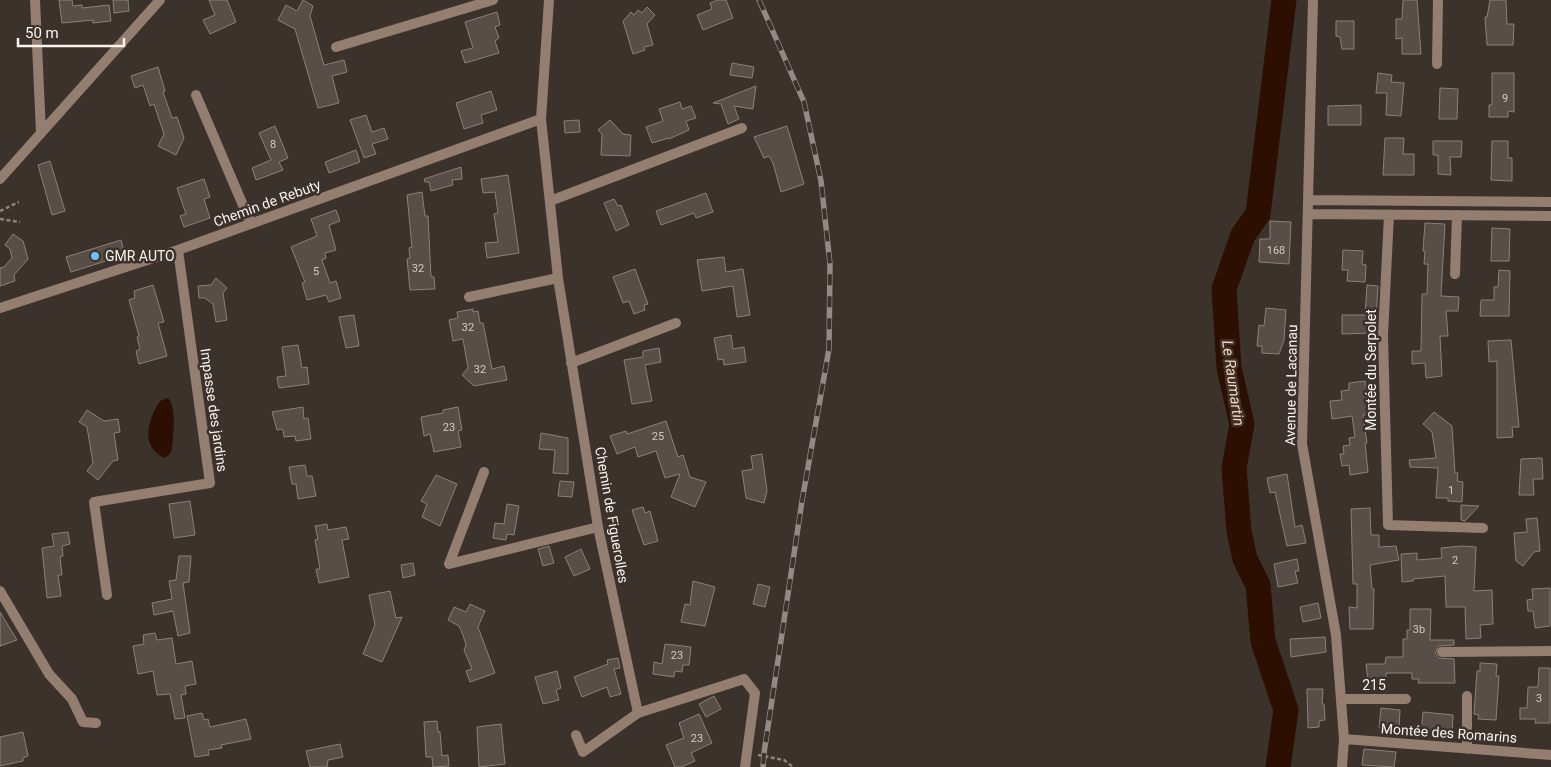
<svg xmlns="http://www.w3.org/2000/svg" width="1551" height="767" font-family="Roboto,sans-serif">
<rect width="100%" height="100%" fill="#3b322b"/>
<path fill="#2c0f00" d="M168 398C177 407 173 436 172 449L170 454 164 458C141 446 147 423 158 404L160 401Z"/>
<g fill="none" stroke-linecap="round" stroke-linejoin="round">
<path stroke="#2c0f00" stroke-width="25" d="M1278 767 1286 710 1263 641 1258 585 1245 559 1239 531 1234 468 1242 424 1229 368 1224 289 1243 235 1258 214 1284 0"/>
</g>
<path fill="#584e47" stroke="#8c8179" d="M59 0H72L73 6 82 5V8L109 5 111 21 93 23V20L62 23Z
M113 0H128L129 11 114 13Z
M209 0H227L236 22 210 34 203 20 215 15Z
M303 0 313 6 310 16 324 65 344 60 347 72 332 76 339 103 318 108 295 29 278 20 286 5 297 11Z
M718 0H726L733 18 703 30 697 15 712 9 710 3Z
M1403 0H1417L1421 54H1402V38L1396 39V19H1402Z
M1490 0H1506L1507 24H1514L1513 45H1487L1485 17H1487Z
M647 7 655 15 647 24 653 45 644 47 645 50 633 54 623 21 631 12 634 15 638 10 642 13Z
M497 12 500 25 495 27 499 38 495 41 499 53 465 63 461 51 473 48 465 22Z
M1336 21H1354V49H1342L1340 37 1336 36Z
M732 63 754 67 752 78 730 75Z
M158 67 165 91 163 92 172 118 177 117 184 138 176 155 158 146 164 134 154 104 150 106 143 85 135 88 131 76Z
M1378 73 1392 75 1391 82 1404 83 1401 116 1386 115 1387 93H1376Z
M1492 73H1514V112L1508 111V117H1489V105H1492Z
M756 86 753 109 734 106 739 119 728 124 721 104 713 103Z
M1440 88 1458 89 1457 119H1439Z
M491 91 497 110 481 115 483 123 464 129 456 103Z
M680 102 682 109 691 106 696 118 686 121 689 130 669 139V138L652 143 646 127 663 121 659 109Z
M1361 105V125H1328V106Z
M366 115 372 132 384 128 388 139 372 144 376 154 364 158 350 120Z
M579 120 580 132 565 133 564 121Z
M610 120 623 134 631 135 630 156 601 155 602 134 598 130Z
M275 126 288 158 279 162 283 170 256 180 252 168 271 160 259 133Z
M787 126 804 184 781 192 773 163 769 156 764 158 754 137Z
M1385 138H1404L1403 154H1414V175H1383Z
M1433 141H1462L1461 157H1450L1451 175 1438 174V155H1433Z
M1492 141H1508V158H1512V181L1491 180Z
M356 150 360 162 329 173 325 162Z
M50 161 65 211 52 215 38 165Z
M461 167 462 179 452 180 453 185 431 191 429 182H425L424 179Z
M508 175 519 253 487 258 485 243 498 242 494 214 498 213 495 192 483 193 481 179Z
M204 179 210 197 204 199 210 218 184 227 180 216 186 214 177 188Z
M422 192 425 216H428L431 277H434L435 289 410 290 407 259 410 258 409 248 412 247 407 195Z
M706 193 713 212 696 218 694 213 661 225 656 211Z
M614 199 618 206 621 205 629 225 616 231 604 203Z
M336 210 340 221 329 225 336 250 325 253 326 258 322 260 330 283 336 281 341 298 329 302 326 295 307 300 302 283 305 282 291 247 317 236 311 219Z
M1270 221 1291 222 1289 264 1259 262 1260 239H1270Z
M1425 223 1445 224 1441 296 1459 297 1458 311H1446L1448 336H1440L1442 376 1426 378 1425 363 1412 364V351H1421L1422 294H1427L1428 264H1424L1425 251H1423Z
M1492 228 1510 229 1509 261H1491Z
M13 234 23 241 28 259 14 275 15 281 0 286V268L4 267 12 258 10 249 5 245Z
M121 240 125 255 71 272 66 257Z
M1343 250 1363 251 1362 264 1366 265 1365 282 1347 281 1348 270H1342Z
M724 257 726 272 743 269 750 315 737 317 733 286 702 291 697 260Z
M635 269 648 304 644 305 645 310 634 314 629 301 623 303 613 277Z
M1499 270 1510 271 1509 316H1480L1481 300H1494V287H1498Z
M216 278 227 288 223 293 227 320 216 322 213 304 205 298H199L198 286 211 285Z
M153 285 164 322 158 323 167 356 139 364 136 351 140 349 137 337 139 336 129 300 135 298 134 291Z
M1367 285 1378 286 1375 333 1342 334V315H1365Z
M1266 308 1286 310 1284 340 1279 354 1262 353V346H1257L1259 325 1264 326Z
M473 309V312L478 311 480 323H483L492 369 504 366 507 380 474 386 462 375 468 368 463 339 453 341 449 320 458 318 457 312Z
M354 315 359 346 346 348 339 317Z
M731 335 733 349 744 347 746 362 724 365 723 359 718 360 714 338Z
M1511 340 1519 427H1512L1513 437 1497 438V361L1489 362 1488 341Z
M298 345 302 368 307 367 309 384 279 388 277 377 286 376 282 347Z
M659 348 661 362 645 365 652 401 632 404 624 360 643 357V351Z
M1365 381 1366 387 1376 386 1377 397 1368 398 1370 414 1363 415 1367 443H1365L1368 472 1350 475 1349 465 1342 466 1340 454H1344L1343 446 1350 445 1349 438 1355 437 1352 416 1332 419 1330 401 1342 400 1341 391 1349 390V383Z
M303 407 304 419 308 418 311 439 296 441 295 436 284 437 283 429 277 430 272 412Z
M458 407 462 430 458 431 461 447 434 452 430 434 424 436 421 417 443 413V410Z
M87 410 104 421 118 419 120 432 114 433 118 460 113 461 98 480 87 471 93 463 87 427 79 422Z
M1434 412 1452 426 1455 473H1458L1457 481 1463 482 1462 502 1448 501V498H1436L1438 468 1410 467 1409 460 1436 458 1432 432 1423 424Z
M666 421 678 457 683 455 690 477 706 482 695 507 671 497 680 474 665 478 656 451 638 457 635 447 617 454 610 436 626 431 627 434Z
M541 433 568 438V474L553 473 555 450 539 449Z
M762 454 767 491 764 503 746 498 742 471 753 469 751 456Z
M1542 458 1543 479H1533L1534 495H1519L1521 459Z
M305 465 307 476H312L316 496 298 499 296 484H292L289 467Z
M1287 474 1295 527 1302 525 1306 543 1287 546 1275 492 1270 493 1267 478Z
M436 475 457 484 440 526 422 517 427 504 421 501Z
M560 481 574 482 572 497 558 496Z
M190 501 195 535 174 538 169 504Z
M507 504 519 506 514 535 507 534 506 540 493 538 495 523 504 524Z
M1461 505 1479 506 1465 521 1461 520Z
M643 507 645 513 650 511 658 541 644 545 632 510Z
M1370 508 1371 535H1379V547L1396 546 1399 560 1370 565 1372 589H1374L1373 629H1350L1349 607 1357 608V584H1353L1351 509Z
M1537 518 1540 551 1534 552 1523 566 1516 561 1514 533 1527 532 1526 519Z
M327 524 328 530 346 527 349 539 342 540 349 577 319 583 316 569H320L315 540 318 539 315 526Z
M68 532 70 544 62 546 63 556 60 557 62 575H58L61 596 47 598 42 548 54 546 52 534Z
M549 546 554 563 543 566 538 549Z
M1462 546 1476 547 1474 591 1492 590 1493 624 1480 625 1481 638 1466 639 1465 607H1446L1445 576 1413 579V581L1402 582 1401 554 1417 553V560L1442 558 1441 548Z
M581 549 590 569 574 576 565 557Z
M179 556H191L189 582 183 583 190 633 178 636 173 611 154 615 152 603 172 599 169 581 176 580Z
M1297 559 1299 571H1295L1298 583 1278 587 1274 564Z
M413 563 415 575 403 578 401 565Z
M693 581 715 587 705 626 681 622 685 604 690 605Z
M758 584 770 587 765 607 753 604Z
M1550 588V626L1535 628 1533 611H1528L1527 600 1533 599 1532 589Z
M390 591 396 618 402 617 382 662 363 654 375 625 369 595Z
M1318 603 1321 618 1303 622 1300 607Z
M470 604 485 611 478 627 495 673 470 682 466 671 472 669 464 650 466 645 463 635 459 626 448 620 454 607 466 612Z
M1410 609H1431L1430 640H1454V645L1439 646 1435 653 1439 658 1454 659 1455 683H1418L1419 679H1412V673H1386V683H1383V688H1369L1366 664H1385L1386 657H1403V639H1407V630H1410Z
M0 612 17 640 0 646Z
M155 633 157 640 172 638 176 664 192 661 196 684 185 686 186 694 181 695 185 718 175 719 170 694 157 695 153 671 138 674 133 646 144 644 143 635Z
M1325 637 1326 652 1291 657 1290 639Z
M665 644 691 647 689 665H683L682 672 675 671 674 677 653 674 654 662 662 664Z
M618 658 620 668 614 669 621 694 610 697 607 687 582 697 574 677 608 664 607 660Z
M1480 663 1497 664 1496 676H1499L1496 720 1478 719 1479 715 1474 714 1477 671H1480Z
M1539 668H1550V723H1535L1536 719H1520V708H1527L1528 687H1538Z
M557 671 561 688 556 690 559 700 543 704 535 677Z
M1307 689H1323L1322 704H1324L1325 720 1319 721V727L1308 728Z
M714 696 721 709 706 717 699 704Z
M1381 708 1400 710 1399 730 1379 728Z
M1423 712 1453 715 1452 735 1421 733Z
M202 713 204 720 208 719 210 727 246 719 251 739 221 745 222 748 208 750 209 755 195 757 187 716Z
M699 714 712 743 691 753 695 761 681 767H675L666 745 684 738 679 723Z
M437 721 438 732H440L442 756 448 755 449 766 433 767 432 757H426L424 722Z
M501 724 505 764 479 767 477 727Z
M23 732 28 756 23 758V761L0 766V737Z
M340 744 343 757 328 760 327 767H310L306 751Z
M1364 749 1396 752 1394 767 1362 765Z"/>
<g fill="none" stroke-linecap="round" stroke-linejoin="round">
<path stroke="#8b847d" stroke-width="2.5" stroke-dasharray="4 2.5" stroke-linecap="butt" d="M0 211 19 202
M0 219 20 222
M758 755 784 760 793 767"/>
<path stroke="#937e70" stroke-width="10" d="M35 0 41 133
M549 0 541 119 558 278 598 527 638 713 744 679 755 693 745 767
M1313 0 1302 444 1336 635 1344 739 1342 767
M336 47 493 0
M1437 64 1438 0
M196 95 251 224
M0 179 160 0
M1309 200 1551 202
M550 201 742 128
M1309 214 1551 216
M1389 215 1383 335 1388 525 1483 528
M1455 274 1457 215
M469 297 558 278
M0 308 178 250 541 119
M571 363 676 323
M484 472 449 564 598 527
M0 591 49 674 72 699 83 722 96 723
M107 595 94 502 210 483 178 250
M1442 652 1551 651
M1467 696V749
M1341 699H1406
M576 735 583 752 638 713
M1344 739 1551 755"/>
<defs>
<path id="rail" d="M759 0 804 102 821 181 830 264 829 349 802 501 764 753 763 767"/>
</defs>
<use href="#rail" stroke="#928a84" stroke-width="5.5"/>
<use href="#rail" stroke="#3b322b" stroke-width="4" stroke-dasharray="11" stroke-linecap="butt"/>
</g>
<circle fill="#6ec2f3" stroke="#3b322b" stroke-width="2" cx="95" cy="256" r="5"/>
<g text-anchor="middle" stroke-width="5" stroke-linejoin="round" paint-order="stroke">
<g font-size="11" fill="#d1cac4">
<text x="1505" y="102">9</text>
<text x="273" y="148">8</text>
<text x="1276" y="254">168</text>
<text x="418" y="272">32</text>
<text x="316" y="275">5</text>
<text x="468" y="331">32</text>
<text x="480" y="373">32</text>
<text x="449" y="431">23</text>
<text x="658" y="440">25</text>
<text x="1451" y="494">1</text>
<text x="1455" y="564">2</text>
<text x="1419" y="633">3b</text>
<text x="677" y="659">23</text>
<text x="1539" y="702">3</text>
<text x="697" y="742">23</text>
</g>
<g font-size="14" fill="#f9f3ee" stroke="#3b322b">
<text transform="translate(267 203) rotate(-20)" y="5">Chemin de Rebuty</text>
<text transform="translate(1371 370) rotate(-90)" y="5">Montée du Serpolet</text>
<text transform="translate(1291 385) rotate(-89)" y="5">Avenue de Lacanau</text>
<text transform="translate(214 410) rotate(82)" y="5">Impasse des jardins</text>
<text transform="translate(612 515) rotate(80)" y="5">Chemin de Figuerolles</text>
<text x="1374" y="690">215</text>
<text transform="translate(1449 733) rotate(4)" y="5">Montée des Romarins</text>
</g>
<g font-size="14" fill="#f9f3ee" stroke="#3b322b" text-anchor="start">
<text x="105" y="261">GMR AUTO</text>
</g>
<g font-size="15" font-style="italic" fill="#fdd2b5" stroke="#3b322b">
<text transform="translate(1233 383) rotate(82)" y="5">Le Raumartin</text>
</g>
</g>
<path d="M18 38v8h106v-8" fill="none" stroke="#f9f3ee" stroke-width="2.5"/>
<text x="25" y="38" font-size="15" fill="#f9f3ee" stroke="#3b322b" stroke-width="4" paint-order="stroke">50 m</text>
</svg>
